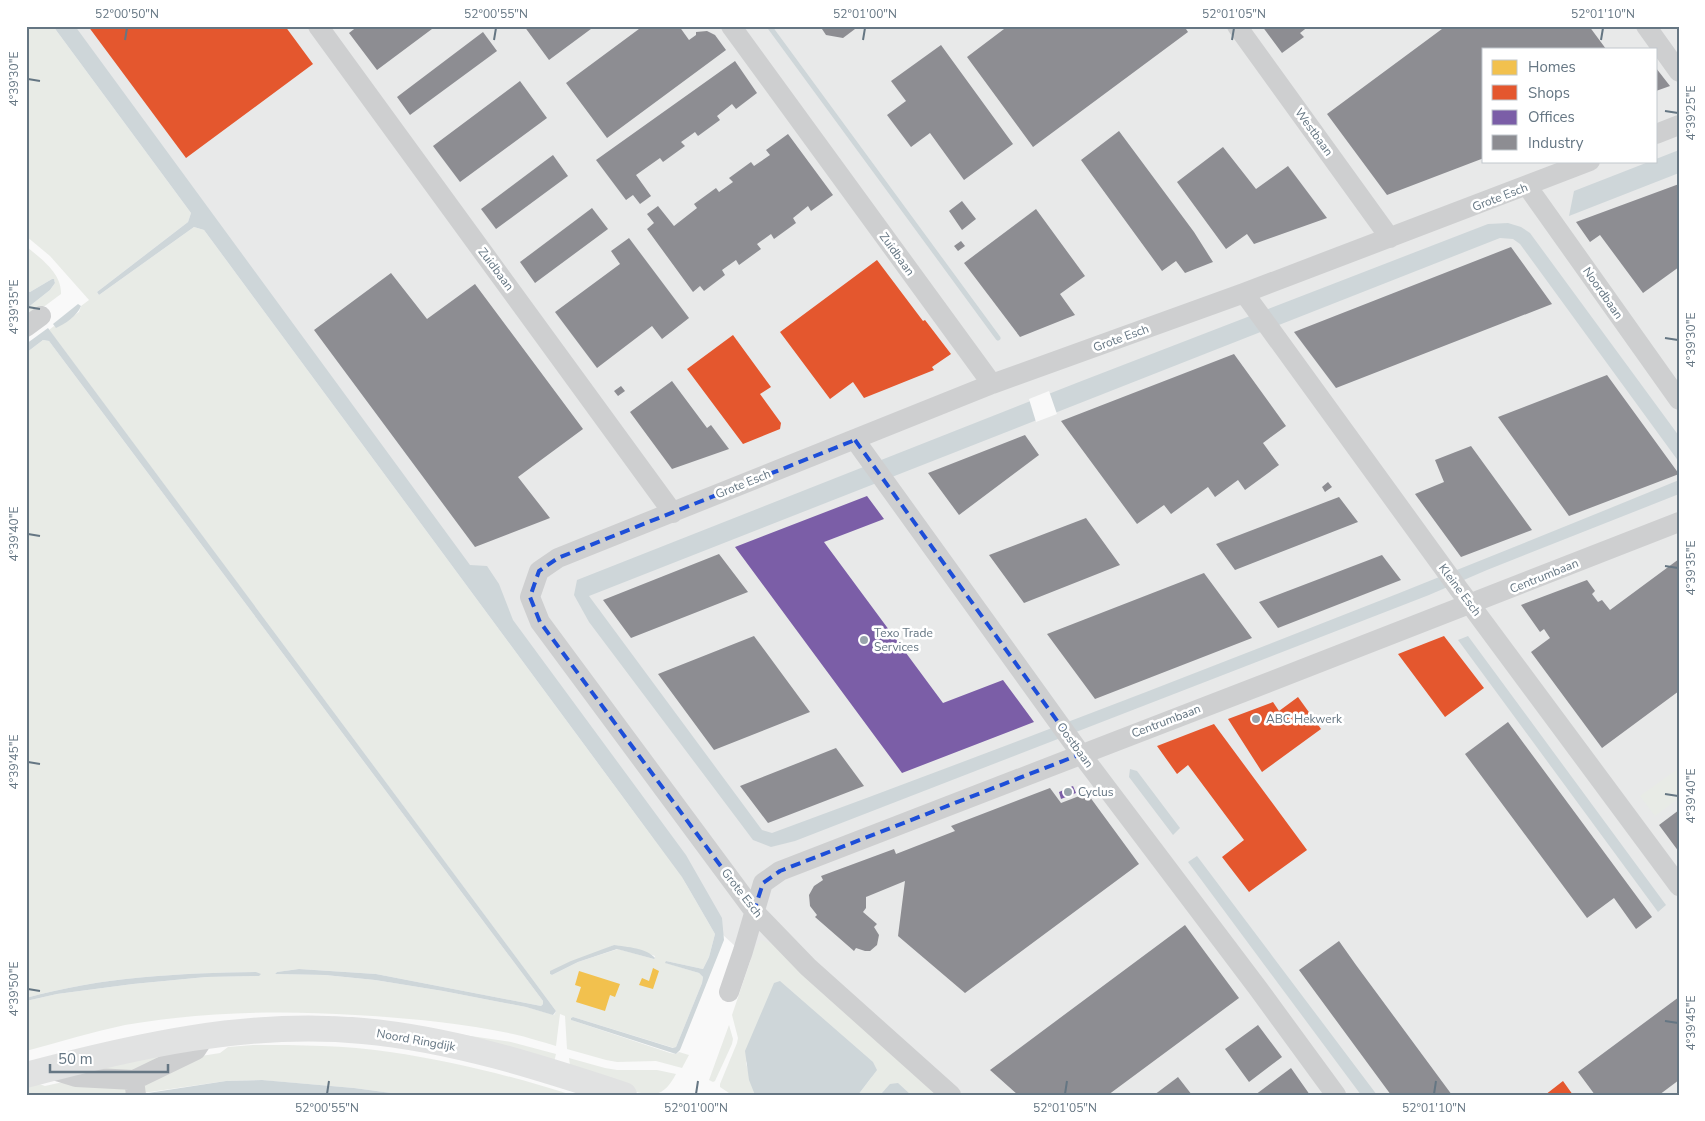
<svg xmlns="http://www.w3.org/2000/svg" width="1705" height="1121" font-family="'Nunito Sans',sans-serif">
<rect width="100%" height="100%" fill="#f9f9f9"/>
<path fill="#e8e9e9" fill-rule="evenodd" d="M65 26H1679V1095H890L783 990 723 935ZM1484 49H1656V161H1484Z"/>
<path fill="#e8ebe6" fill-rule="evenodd" d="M26 26H53L191 213 188 222 97 292 99 295 194 227 204 230 682 877 715 934 709 957 703 969 666 961V963L699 973 703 977 702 983 676 1047 674 1048 573 1017 571 1018V1020L670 1053 676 1054 679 1052 689 1055 682 1068 656 1061 617 1062 606 1060 567 1049 565 1016 560 1014 556 1046C542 1042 527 1037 513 1034 461 1023 408 1018 355 1015 278 1010 201 1012 125 1025 92 1032 59 1042 26 1051V1001L57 994 133 984 206 977 259 976 256 972C179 973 101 977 26 998V353L43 340 49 341 543 1001V1004L541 1006 376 974 299 969 277 972 275 974 325 975 375 980 443 991 526 1007 554 1015 556 1011 49 330 54 326 56 327 79 312 81 306 89 300 50 256 26 236ZM614 945 636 949 655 956 654 959 618 949 578 962 552 975 550 974Z
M26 246C41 259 62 273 61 294L26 320V309L50 290 55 283V281L52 279 30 292 26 291Z
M1679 768V798L1655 816 1640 796Z
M761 940 771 943 944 1095H911L898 1083 890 1084 880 1095H858L877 1070 873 1062 780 981 746 1063 755 1095H732L720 1087V1084L737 1043 738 1038 732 1015 755 947Z
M395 1025 511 1042 556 1054 553 1066Z
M729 1025 733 1039 732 1044 715 1081 713 1082 709 1080Z
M253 1045C298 1045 345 1045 390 1052 452 1061 512 1076 572 1095H406L354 1088 261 1080 226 1081 143 1093 142 1089 148 1080 195 1057 220 1053 228 1047Z
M182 1050 142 1071H76Z
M569 1058 605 1068 617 1070H657L676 1074C671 1083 665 1093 654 1094 638 1096 589 1077 571 1072Z
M33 1082 45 1086 63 1082 124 1086 129 1095H26V1084Z"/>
<path fill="#ced6d9" d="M53 26H75L470 565 487 566 499 584 513 620 686 855 722 918 724 940 680 1050 676 1054 571 1020V1018L573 1017 673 1048 676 1047 702 983 703 977 699 973 665 963 666 961 703 969 709 957 715 934 682 877 204 230 194 227 99 295 97 292 188 222 191 213Z
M1679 150V173L1569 216 1574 191 1651 161H1656V159Z
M1508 223 1521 227 1530 233 1679 436V462L1520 244 1513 239 1500 238 589 596 762 830 772 833C1076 721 1379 603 1679 480V494L1487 570 1429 595 795 841 771 847 753 840 589 622 574 595 577 580 1079 382 1488 224Z
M52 279H54L55 283 50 290 26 309V291L30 292Z
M78 304 81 306C77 316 65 324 56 328L53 324Z
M48 328 539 988 556 1011 553 1015 526 1007 443 991 375 980 325 975 275 974 277 972 299 969 376 974 541 1006 543 1004V1001L49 341 43 340 26 353V344Z
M1468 636 1666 905 1658 912 1458 640Z
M1130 769 1137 771 1180 828 1173 835 1129 777Z
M1197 856 1377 1095H1361L1188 862Z
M614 945C627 947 647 948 655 958L654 959 617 949 578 962 552 975 550 974V971L571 961Z
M256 972 261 974 259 976 206 977 133 984 57 994 26 1001V998C101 977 179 973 256 972Z
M780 981 873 1062 877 1070 858 1095H755L749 1080 745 1051 774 983Z
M262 1080 354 1088 406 1095H135L226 1081Z
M898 1083 911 1095H880L890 1084Z"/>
<path fill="#f9f9f9" d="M1049 391 1057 414 1036 422 1029 399Z"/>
<path fill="#f2c14e" d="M653 968 659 971 653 989 639 985 642 978 649 981Z
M579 971 620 984 615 997 610 995 605 1011 576 1002 581 987 575 985Z"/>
<path fill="#e4572e" d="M88 26H285L313 64 186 158Z
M877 260 923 321 925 320 951 354 932 367 934 370 864 398 853 382 830 399 780 332Z
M733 335 771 387 760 394 781 423 780 429 743 444 687 369Z
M1444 636 1484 688 1445 717 1398 654Z
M1298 697 1321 729 1262 772 1228 719 1273 702 1279 711Z
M1214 724 1307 850 1249 892 1222 857 1244 840 1188 765 1177 774 1157 746Z
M1563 1081 1573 1095H1545Z"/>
<path fill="#7b5ea7" d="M867 496 884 519 824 542 943 703 1003 680 1034 722 902 773 735 547Z
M1073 786 1076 793 1061 799 1059 792Z"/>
<path fill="#8d8d92" d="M358 26H436L377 70 349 33Z
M524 26H595L549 60Z
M643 26H679L689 40 696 35V32L707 31 715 35 726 50 607 138 566 83Z
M820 26H859L843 38 826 35Z
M1008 26H1184L1188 32 1033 147 967 57Z
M1262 26H1309L1300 33 1304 37 1282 53Z
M1446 26H1589L1606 49H1484V158L1387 195 1327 114Z
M483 32 497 51 410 115 397 97Z
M941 45 1013 144 964 180 930 133 911 147 887 115 906 101 891 81Z
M735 61 757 93 736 109 732 104 717 116 720 120 698 136 695 132 681 142 685 146 663 162 660 158 636 175 651 196 640 204 633 195 626 200 596 160Z
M1656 68 1670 86 1656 91Z
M520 81 547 118 460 182 433 146Z
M1119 131 1194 232 1213 262 1185 273 1176 261 1162 271 1081 160Z
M788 134 833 195 811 211 808 206 793 218 796 223 774 239 771 234 757 244 761 249 739 265 736 260 722 270 725 275 704 291 700 286 693 292 647 229 654 223 647 214 658 206 674 226 697 208 694 204 716 188 719 192 733 182 729 178 751 162 754 166 770 155 766 150Z
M1223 147 1256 189 1288 166 1327 218 1254 244 1247 234 1226 249 1177 182Z
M553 155 568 176 496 229 481 209Z
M1679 184V267L1643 293 1600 235 1590 242 1576 222Z
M962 201 976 219 962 230 949 211Z
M592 208 608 229 535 283 520 262Z
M1036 209 1085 276 1060 294 1075 315 1020 337 964 263Z
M629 238 689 318 662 339 652 326 597 368 555 312 620 264 611 251Z
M961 241 965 246 958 251 954 246Z
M1511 247 1552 304 1336 388 1294 332Z
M391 273 427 319 475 284 583 429 518 477 550 518 475 547 314 330Z
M1234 354 1286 426 1263 443 1279 465 1245 490 1238 480 1215 497 1208 487 1171 514 1164 505 1137 524 1061 421Z
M1607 375 1679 474 1569 516 1498 417Z
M672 381 707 428 711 425 729 449 672 469 630 412Z
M621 386 625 391 618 396 614 391Z
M1025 435 1039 455 959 515 928 473Z
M1471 446 1532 530 1461 557 1415 494 1444 482 1435 460Z
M1328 482 1332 487 1325 492 1322 487Z
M1339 497 1358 522 1235 570 1216 544Z
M1086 518 1120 565 1024 603 989 555Z
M719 554 748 592 631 638 603 600Z
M1382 555 1401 580 1278 628 1259 602Z
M1679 559V691L1602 748 1531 652 1550 638 1544 629 1540 632 1521 605 1587 580 1595 591 1592 594 1598 602 1602 600 1610 610Z
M1204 573 1252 638 1095 699 1047 634Z
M754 636 810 712 714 750 658 674Z
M1508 722 1652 917 1636 929 1614 898 1587 918 1465 754Z
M836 748 864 786 768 823 740 786Z
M1050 788 1061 803 1087 793 1139 864 965 993 898 936 905 881 866 897V908L863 912 877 924 874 927 879 935 877 945 870 951H865L856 948 854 951 815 917 817 915 810 906 809 895 814 886 823 880 821 876 894 849 896 854 955 831 951 826Z
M1679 810V852L1659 825Z
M1185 925 1239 998 1108 1095H1018L990 1070Z
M1339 941 1356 965 1452 1095H1391L1299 970Z
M1679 997V1080L1659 1095H1595L1578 1072Z
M1258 1025 1282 1057 1249 1082 1225 1049Z
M1291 1068 1310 1095H1255Z
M1178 1077 1192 1095H1154Z"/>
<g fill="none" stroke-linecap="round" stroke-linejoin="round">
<path stroke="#ced6d9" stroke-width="5" d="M769 26 998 338"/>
<path stroke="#cecfd0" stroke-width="20" d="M318 26 673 513
M731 26 992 384
M1237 26 1390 238
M1646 26 1679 72
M1656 134 1679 125
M1527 186 1679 400
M1244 293 1458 588 1679 886
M26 327 41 316
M855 440 1081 754 1257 987 1336 1095
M729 992 743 951 763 883 780 871C1080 754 1380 641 1679 522
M50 1069 76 1077 134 1080 136 1095
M134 1080 196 1050 200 1044 201 1037
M951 1095 808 967 754 911 540 622 530 597 539 571 558 558 992 384 1244 293 1590 161"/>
<path stroke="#e1e2e2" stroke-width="26" d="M26 1075C135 1046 249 1020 363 1031 452 1039 539 1067 624 1095"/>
</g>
<path fill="none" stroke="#1d4ed8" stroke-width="4" stroke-dasharray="10 6" stroke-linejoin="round" d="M855 440 1081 754 780 871 763 883 754 911 540 622 530 597 539 571 558 558Z"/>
<path fill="none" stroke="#657683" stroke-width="2" d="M125 40 127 28M494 40 496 28M863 40 865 28M1232 40 1234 28M1601 40 1603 28M28 79 40 81M1665 111 1678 113M28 307 40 309M1665 338 1678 340M28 534 40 536M1665 566 1678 568M28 762 40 764M1665 794 1678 796M28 989 40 991M1665 1021 1678 1023M327 1094 329 1081M696 1094 698 1081M1065 1094 1067 1081M1434 1094 1436 1081"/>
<g fill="#99a4ac" stroke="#fff" stroke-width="2">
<circle cx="864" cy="640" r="5"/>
<circle cx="1256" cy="719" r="5"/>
<circle cx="1068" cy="792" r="5"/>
</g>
<g text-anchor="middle" stroke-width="5" stroke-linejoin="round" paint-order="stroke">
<g font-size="12" fill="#657683" stroke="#fff">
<text transform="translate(1314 132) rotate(54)" y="4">Westbaan</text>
<text transform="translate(1500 197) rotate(-21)" y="4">Grote Esch</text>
<text transform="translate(897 254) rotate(54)" y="4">Zuidbaan</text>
<text transform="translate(496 269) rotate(53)" y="4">Zuidbaan</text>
<text transform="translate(1603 293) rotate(55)" y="4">Noordbaan</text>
<text transform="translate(1121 338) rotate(-20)" y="4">Grote Esch</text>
<text transform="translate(743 484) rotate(-22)" y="4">Grote Esch</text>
<text transform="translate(1544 576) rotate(-22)" y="4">Centrumbaan</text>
<text transform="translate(1460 590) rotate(53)" y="4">Kleine Esch</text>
<text transform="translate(1166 721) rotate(-21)" y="4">Centrumbaan</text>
<text transform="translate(1075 745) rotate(54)" y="4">Oostbaan</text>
<text transform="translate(742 893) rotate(52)" y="4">Grote Esch</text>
<text transform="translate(416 1040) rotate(10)" y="4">Noord Ringdijk</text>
</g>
<g font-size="12" fill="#657683" stroke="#fff" text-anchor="start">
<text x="874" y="637">Texo Trade<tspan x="874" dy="14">Services</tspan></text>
<text x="1266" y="723">ABC Hekwerk</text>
<text x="1078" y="796">Cyclus</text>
</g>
</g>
<rect width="1705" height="1121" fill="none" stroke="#ffffff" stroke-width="55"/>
<rect x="1482" y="48" width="175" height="115" fill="#ffffff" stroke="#c1c8cd"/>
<rect x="1492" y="60" width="25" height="15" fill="#f2c14e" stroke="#c1c8cd"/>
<text x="1528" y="72" font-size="15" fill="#657683">Homes</text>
<rect x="1492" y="85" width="25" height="15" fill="#e4572e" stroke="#c1c8cd"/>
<text x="1528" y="98" font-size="15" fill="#657683">Shops</text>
<rect x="1492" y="110" width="25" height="15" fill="#7b5ea7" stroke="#c1c8cd"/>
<text x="1528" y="122" font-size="15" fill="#657683">Offices</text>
<rect x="1492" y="135" width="25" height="15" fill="#8d8d92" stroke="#c1c8cd"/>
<text x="1528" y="148" font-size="15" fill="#657683">Industry</text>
<path d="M50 1064v8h118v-8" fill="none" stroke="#657683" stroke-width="2.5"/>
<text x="58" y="1064" font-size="15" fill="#657683" stroke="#ffffff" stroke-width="4" paint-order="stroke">50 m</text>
<rect x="28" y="28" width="1650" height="1066" fill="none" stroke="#657683" stroke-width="2"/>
<g font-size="12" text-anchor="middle" fill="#657683">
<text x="127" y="18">52°00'50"N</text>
<text x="496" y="18">52°00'55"N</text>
<text x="865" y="18">52°01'00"N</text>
<text x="1234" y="18">52°01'05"N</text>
<text x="1603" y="18">52°01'10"N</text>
<text transform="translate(14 79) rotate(-90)" y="4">4°39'30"E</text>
<text transform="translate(1691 113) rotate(-90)" y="4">4°39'25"E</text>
<text transform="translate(14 307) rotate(-90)" y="4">4°39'35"E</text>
<text transform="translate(1691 340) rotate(-90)" y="4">4°39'30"E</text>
<text transform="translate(14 534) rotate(-90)" y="4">4°39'40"E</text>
<text transform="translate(1691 568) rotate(-90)" y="4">4°39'35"E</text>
<text transform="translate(14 762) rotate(-90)" y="4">4°39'45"E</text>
<text transform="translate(1691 796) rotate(-90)" y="4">4°39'40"E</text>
<text transform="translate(14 989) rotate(-90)" y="4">4°39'50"E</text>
<text transform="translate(1691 1023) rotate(-90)" y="4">4°39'45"E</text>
<text x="327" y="1112">52°00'55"N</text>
<text x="696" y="1112">52°01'00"N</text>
<text x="1065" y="1112">52°01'05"N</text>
<text x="1434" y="1112">52°01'10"N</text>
</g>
</svg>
